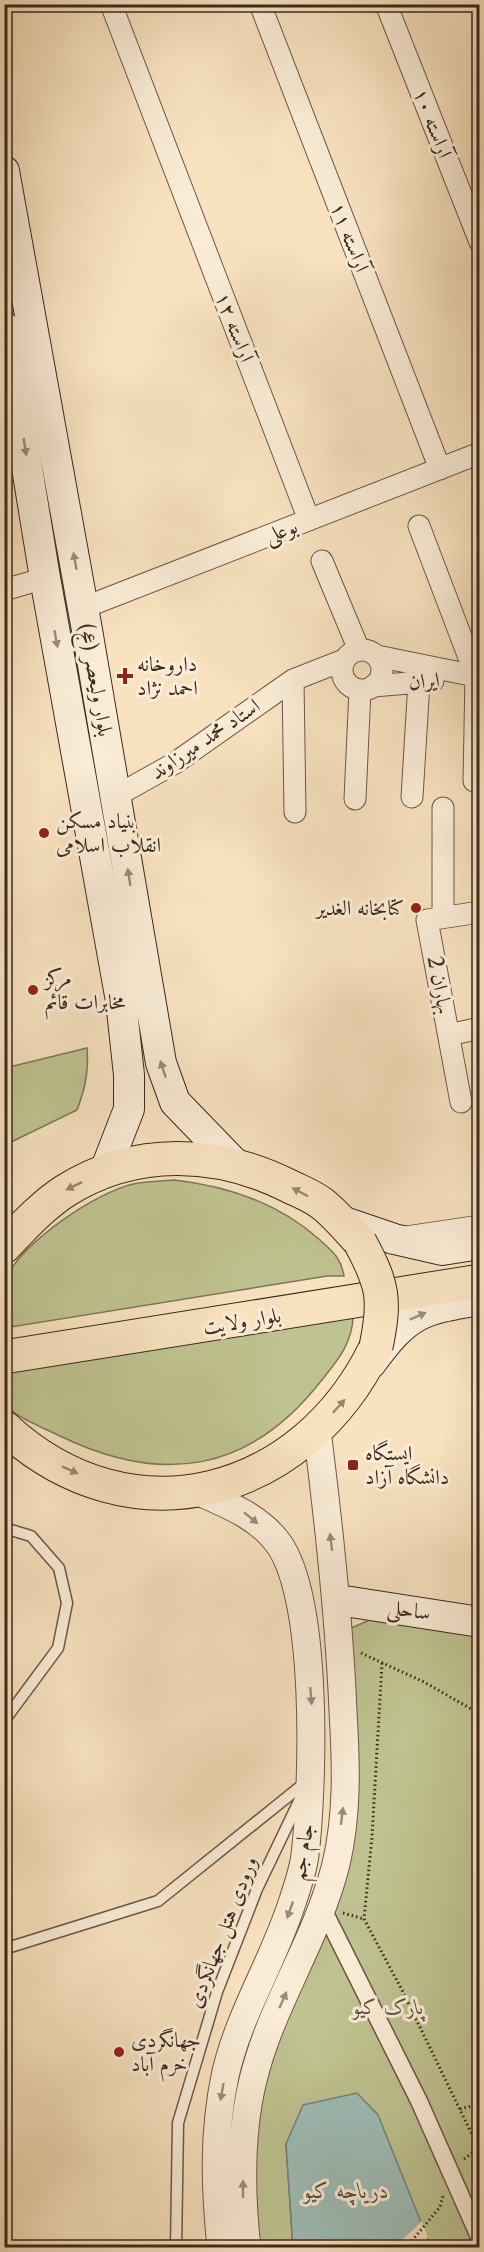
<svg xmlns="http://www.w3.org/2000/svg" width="484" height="2252" font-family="'Libre Caslon Text',Amiri,serif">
<rect width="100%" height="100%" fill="#f8e2c0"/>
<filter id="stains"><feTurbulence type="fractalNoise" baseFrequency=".00333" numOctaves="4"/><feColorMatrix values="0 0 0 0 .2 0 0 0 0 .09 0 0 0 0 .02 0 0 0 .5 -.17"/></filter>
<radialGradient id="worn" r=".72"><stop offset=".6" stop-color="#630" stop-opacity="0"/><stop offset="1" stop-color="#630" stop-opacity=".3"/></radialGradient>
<path fill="#bfc391" stroke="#7d7658" stroke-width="1.5" d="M87 1048C89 1071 85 1089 77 1110L5 1145V1068Z
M174 1180C228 1186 279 1203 320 1240 333 1252 341 1258 344 1276H327L5 1328C4 1316 1 1286 6 1278 23 1242 95 1193 133 1184 146 1181 161 1181 174 1180Z
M353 1313C354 1341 338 1360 321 1381 250 1472 163 1486 60 1436 42 1427 19 1419 5 1405V1372Z
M374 1618 479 1631V2247H431L423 2228 286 2144 293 2247 259 2248 254 2188 260 2081 345 1869 349 1629Z"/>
<path fill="#9ebdb8" stroke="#76827a" stroke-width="1.5" d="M357 2093 378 2115 431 2247H293L286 2144 303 2105Z"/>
<path fill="#f8e2c0" d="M422 2221 428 2237 426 2240 417 2247H395Z"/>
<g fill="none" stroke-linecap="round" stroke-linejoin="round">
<defs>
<path id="service" d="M4 1528 31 1536 59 1568 67 1603 58 1648 4 1721
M4 1949 158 1901 306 1782
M176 2248 178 2123 217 1992 257 1889 301 1797"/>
<path id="pedestrian" d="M322 1907 419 2101 480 2239"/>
<path id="minor" d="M111 4 309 520
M260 4 440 469
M386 4 480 242
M419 526 476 676 474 781
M322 561 359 650
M4 590 45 578
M83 608 480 453
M342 670a20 20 0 1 1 40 0a20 20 0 1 1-40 0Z
M377 656 480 677
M293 680 295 812
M373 686 433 681
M116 796 175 763 293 680 344 660
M412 797 419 682
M355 799 360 690
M443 916V808
M449 1035 480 1028
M461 1102 427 920 480 912
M406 1237 480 1226"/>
<path id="tertiary" d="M199 1492C226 1504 255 1515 275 1539 320 1591 313 1787 305 1855 303 1871 297 1888 292 1903 273 1962 238 2016 225 2076 213 2134 215 2189 221 2248
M247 2248C241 2194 240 2133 253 2080 271 2005 317 1940 336 1864 348 1814 346 1762 343 1711 339 1616 329 1525 317 1431"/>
<path id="secondary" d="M4 171 87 630 161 1063 175 1102 235 1164
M4 327 45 578 121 1001 129 1075V1109L105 1171
M341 1221 394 1239 442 1250 480 1244
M371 1363C408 1313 419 1310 480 1300
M338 1600 480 1622"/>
<path id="primary" d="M4 1247C23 1227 42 1206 65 1191 135 1147 217 1150 289 1186 301 1192 315 1197 325 1206 338 1217 349 1230 360 1242
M4 1357 480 1281
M4 1427C131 1545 304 1497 376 1347"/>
</defs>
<use href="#service" stroke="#6a5746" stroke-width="13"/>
<use href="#pedestrian" stroke="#6a5746" stroke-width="19"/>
<use href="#minor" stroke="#6a5746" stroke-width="23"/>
<use href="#tertiary" stroke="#6a5746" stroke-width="29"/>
<use href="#secondary" stroke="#3b291e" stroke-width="32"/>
<use href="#primary" stroke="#3b291e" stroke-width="35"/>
<path stroke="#3b291e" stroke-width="3" stroke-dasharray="1.5 3" stroke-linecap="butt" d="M361 1653 424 1682 480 1714
M382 1663 372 1837 364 1919 402 1990 479 2149
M343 1913 364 1919
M460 2109 480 2104
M464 2159 478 2149
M406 2248 440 2207 443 2196"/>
<use href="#service" stroke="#faecd6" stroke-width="10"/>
<use href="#pedestrian" stroke="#faecd6" stroke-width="16"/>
<use href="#minor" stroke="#faecd6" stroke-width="21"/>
<use href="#tertiary" stroke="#faecd6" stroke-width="27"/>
<use href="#secondary" stroke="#faecd6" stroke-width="30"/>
<use href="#primary" stroke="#f8e2c0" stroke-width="33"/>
<defs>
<path id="primary-bridge" d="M360 1242C383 1285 386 1299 376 1347"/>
</defs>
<use href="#primary-bridge" stroke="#3b291e" stroke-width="35" stroke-linecap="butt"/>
<use href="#primary-bridge" stroke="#f8e2c0" stroke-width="33"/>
</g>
<defs><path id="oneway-solid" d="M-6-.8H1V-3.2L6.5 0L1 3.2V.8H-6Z" transform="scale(1.5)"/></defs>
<g fill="#9a8a7a">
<use href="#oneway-solid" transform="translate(25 447) rotate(81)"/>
<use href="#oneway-solid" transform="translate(75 561) rotate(-100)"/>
<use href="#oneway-solid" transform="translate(56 639) rotate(80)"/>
<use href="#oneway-solid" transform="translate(129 877) rotate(-99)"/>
<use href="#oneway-solid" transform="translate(163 1069) rotate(-108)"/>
<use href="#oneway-solid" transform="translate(418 1316) rotate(-24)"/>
<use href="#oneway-solid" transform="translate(251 1518) rotate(39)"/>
<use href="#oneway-solid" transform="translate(331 1542) rotate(-97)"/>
<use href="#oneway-solid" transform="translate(311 1696) rotate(85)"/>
<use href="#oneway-solid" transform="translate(342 1816) rotate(-83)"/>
<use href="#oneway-solid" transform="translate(290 1910) rotate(109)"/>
<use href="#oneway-solid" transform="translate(283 2000) rotate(-66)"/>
<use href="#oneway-solid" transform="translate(222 2092) rotate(100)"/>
<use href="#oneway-solid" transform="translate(243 2189) rotate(-90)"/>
</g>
<g fill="#9a866f">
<use href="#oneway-solid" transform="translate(74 1186) rotate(154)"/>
<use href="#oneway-solid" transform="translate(300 1192) rotate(-152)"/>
<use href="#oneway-solid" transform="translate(339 1406) rotate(-48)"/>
<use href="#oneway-solid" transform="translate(70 1470) rotate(24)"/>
</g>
<g fill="#8f2418" stroke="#faecd6" stroke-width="2">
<path d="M122 667h6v6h6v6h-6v6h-6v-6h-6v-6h6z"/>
<circle cx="44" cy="833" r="6"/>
<circle cx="416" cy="908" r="6"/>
<circle cx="33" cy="990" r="6"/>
<rect x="347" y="1459" width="12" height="12" rx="3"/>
<circle cx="119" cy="2052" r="6"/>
</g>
<g text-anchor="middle" stroke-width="6" stroke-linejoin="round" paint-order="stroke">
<g font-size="21" fill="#3b291e" stroke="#faecd6">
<text transform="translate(433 123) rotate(69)" y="7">آراسته ۱۰</text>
<text transform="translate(350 237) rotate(69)" y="7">آراسته ۱۱</text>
<text transform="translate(235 327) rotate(69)" y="7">۱۲ آراسته</text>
<text transform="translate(281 531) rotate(-21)" y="7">بوعلی</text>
<text transform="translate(96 680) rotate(80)" y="7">بلوار ولیعصر (عج)</text>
<text transform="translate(424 681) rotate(-6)" y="7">ایران</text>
<text transform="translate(205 739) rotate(-34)" y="7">استاد محمد میرزاوند</text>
<text transform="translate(440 985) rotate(79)" y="7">بهاران 2</text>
<text transform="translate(242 1321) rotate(-9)" y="7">بلوار ولایت</text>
<text transform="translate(409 1610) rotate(8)" y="7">ساحلی</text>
<text transform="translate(302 1852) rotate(-81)" y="7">جام جم</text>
<text transform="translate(222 1932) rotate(-69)" y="7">ورودی هتل جهانگردی</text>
</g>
<g font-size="21" fill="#3b291e" stroke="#faecd6" text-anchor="start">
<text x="137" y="671">داروخانه<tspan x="137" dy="24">احمد نژاد</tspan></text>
<text x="56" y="828">بنیاد مسکن<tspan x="56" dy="24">انقلاب اسلامی</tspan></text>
<text x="404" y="915" text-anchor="end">کتابخانه الغدیر</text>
<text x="45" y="985">مرکز<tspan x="45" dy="24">مخابرات قائم</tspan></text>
<text x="365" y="1460">ایستگاه<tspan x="365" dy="24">دانشگاه آزاد</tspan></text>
<text x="131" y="2047">جهانگردى<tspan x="131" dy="24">خرم آباد</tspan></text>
</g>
<g font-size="21" font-style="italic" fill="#5c503b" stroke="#faecd6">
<text x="388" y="2014">پارک کیو</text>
</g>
<g font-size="22" font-style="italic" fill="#544e44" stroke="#faecd6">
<text x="346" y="2198">دریاچه کیو</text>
</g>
</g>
<rect width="484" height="2252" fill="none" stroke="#f8e2c0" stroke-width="24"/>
<rect x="6" y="6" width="472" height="2240" fill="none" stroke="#3b291e" stroke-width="3"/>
<rect x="12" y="12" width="460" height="2228" fill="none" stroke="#3b291e" stroke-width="1.5"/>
<rect width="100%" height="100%" filter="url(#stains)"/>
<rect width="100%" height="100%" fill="url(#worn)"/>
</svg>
